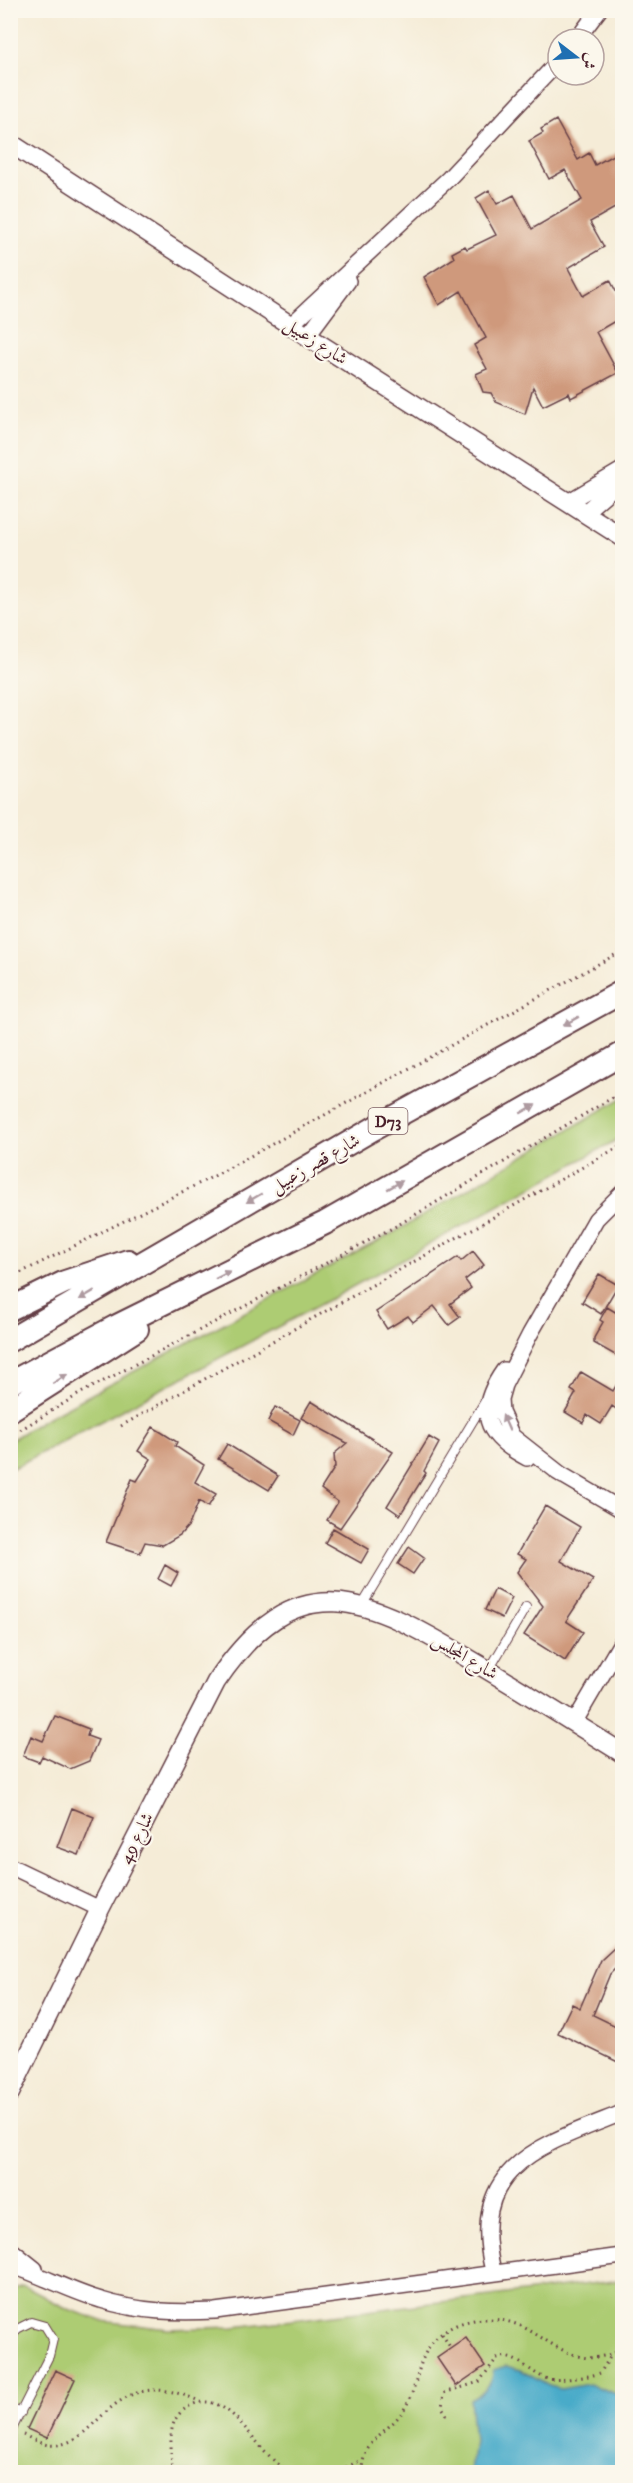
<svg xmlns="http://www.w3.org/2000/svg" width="633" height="2483" font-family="'IM FELL DW Pica',Amiri,serif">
<rect width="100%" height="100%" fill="#fbf7ec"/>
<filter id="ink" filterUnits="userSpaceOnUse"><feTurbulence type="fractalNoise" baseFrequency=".0167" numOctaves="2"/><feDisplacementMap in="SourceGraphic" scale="12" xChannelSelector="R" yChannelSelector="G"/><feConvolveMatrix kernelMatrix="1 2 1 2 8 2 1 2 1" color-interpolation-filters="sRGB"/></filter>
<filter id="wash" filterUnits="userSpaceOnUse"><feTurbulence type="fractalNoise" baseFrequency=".008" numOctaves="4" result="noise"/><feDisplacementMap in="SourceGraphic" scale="24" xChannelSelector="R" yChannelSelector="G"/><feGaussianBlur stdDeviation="1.35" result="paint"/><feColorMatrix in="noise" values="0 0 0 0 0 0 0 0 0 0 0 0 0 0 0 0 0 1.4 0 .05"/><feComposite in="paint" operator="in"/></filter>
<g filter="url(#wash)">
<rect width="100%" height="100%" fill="#f5ecd7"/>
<path fill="#adcc73" stroke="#7c764f" stroke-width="1.5" d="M622 1098V1137L336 1296 11 1469V1440L43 1420 393 1233Z
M622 2280V2472H11V2290L24 2286 68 2309 102 2321 168 2329 234 2327Z"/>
<path fill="#49abc9" stroke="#4a657a" stroke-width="1.5" d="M506 2366 520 2370 549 2386 561 2389 589 2384 622 2396V2472H470L474 2440 470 2399C482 2393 494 2385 493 2370Z"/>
<g id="blocks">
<path fill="#cf997c" d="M556 120 578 160 589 153 595 165 622 150V204L590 222 604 247 568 268 583 296 610 280 622 303V317L596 332 618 373 571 398 569 393 543 406 533 387 525 414 496 402 491 393 483 392 476 374 487 369 474 345 486 338 461 291 439 305 424 277 454 258 452 253 465 246 467 249 496 235 476 198 489 190 497 204 514 195 532 229 582 200 565 170 549 179 529 141 543 133 541 129Z
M473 1251 484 1265 465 1280 471 1288 450 1304 460 1317 449 1325 434 1306 413 1322 408 1316 387 1329 376 1312 458 1257 461 1261Z
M599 1274 618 1285 601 1314 582 1302Z
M607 1307 622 1316V1359L594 1343V1338L603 1322 600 1320Z
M581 1372 613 1391 622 1375V1413L612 1406 601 1424 587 1415 583 1423 565 1412 576 1393 571 1390Z
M311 1401 393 1452 340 1528 327 1520 338 1502 321 1489 335 1467 334 1454 347 1443 301 1418Z
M275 1407 300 1420 293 1435 268 1421Z
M153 1427 177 1442 175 1446 204 1465 195 1482 216 1494 208 1507 199 1501 189 1525 180 1535 163 1545 145 1542 140 1553 106 1542 132 1479 137 1481 151 1459 138 1451Z
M429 1437 439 1443 424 1471 426 1473 400 1515 387 1506Z
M227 1444 278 1476 269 1490 218 1459Z
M545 1506 580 1527 561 1561 593 1580 566 1621 583 1632 565 1661 524 1635 543 1606 517 1572 526 1559 517 1554Z
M333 1528 369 1549 361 1563 325 1543Z
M409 1547 424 1558 413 1574 398 1564Z
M165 1565 178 1573 171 1586 158 1579Z
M495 1589 512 1598 502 1618 485 1610Z
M55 1716 89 1729 87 1736 98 1740 89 1761 70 1769 42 1756 39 1762 23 1756 31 1736 43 1741Z
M72 1808 94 1817 79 1855 57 1847Z
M615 1947 622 1955V1962L610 1974 593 2015 622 2029V2064L558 2033 572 2004 580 2008 601 1960Z
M466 2338 485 2366 456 2386 437 2358Z
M55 2370 75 2379 47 2438 27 2429Z"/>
</g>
</g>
<g filter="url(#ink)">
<use href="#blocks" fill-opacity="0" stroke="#643e45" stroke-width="1.5"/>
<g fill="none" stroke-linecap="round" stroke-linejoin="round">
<defs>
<path id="service" d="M362 1605 485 1401
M489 1670 526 1607
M10 2340 17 2329 31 2322 45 2326 53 2339 49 2356 10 2433
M10 2408 21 2413"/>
<path id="minor" d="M577 39 599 10
M291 325 449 178 558 62
M307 336 348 281
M568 502 622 470
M585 512 622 480
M504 1370C475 1411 484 1436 527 1458
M557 1472 622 1510
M563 1476 512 1436 501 1412 500 1399 504 1385 530 1334 584 1240 596 1219 622 1193
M574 1723 622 1641
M10 1866 100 1909
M10 2249 35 2269
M10 2265C41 2275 70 2291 101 2300 139 2312 176 2313 215 2311L622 2256
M493 2271C467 2165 542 2145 622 2113"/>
<path id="tertiary" d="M10 143 307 336 622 537
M10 2093 100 1909 216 1682C297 1561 367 1598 471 1660 522 1690 572 1722 622 1753"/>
<path id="primary" d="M10 1309 65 1282 128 1261
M10 1340 373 1129 622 992
M10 1383 115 1327 325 1223 622 1054
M10 1410 137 1329"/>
</defs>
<use href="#service" stroke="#643e45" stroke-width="10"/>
<use href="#minor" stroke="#643e45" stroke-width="18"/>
<use href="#tertiary" stroke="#643e45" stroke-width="21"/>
<use href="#primary" stroke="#643e45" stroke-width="26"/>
<path stroke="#643e45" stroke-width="3" stroke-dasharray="1.5 4.5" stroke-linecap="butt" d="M10 1278 216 1175 622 951
M121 1426 622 1145
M10 1436 81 1393 398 1225 622 1092
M442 2334 450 2347
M447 2415 442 2407 444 2393 479 2382 497 2358C517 2353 530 2374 548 2379 558 2381 590 2377 600 2373L612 2354
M23 2435C31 2438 40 2444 49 2445 101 2450 108 2358 201 2402
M172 2472C173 2446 162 2417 194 2404 233 2389 257 2458 291 2472
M335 2472 362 2460
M362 2472C362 2437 391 2433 406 2406 418 2386 417 2361 432 2343 454 2316 496 2313 525 2328 544 2338 560 2352 582 2357 595 2360 610 2354 622 2351"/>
<use href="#service" stroke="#fff" stroke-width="8"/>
<use href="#minor" stroke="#fff" stroke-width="15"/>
<use href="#tertiary" stroke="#fff" stroke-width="18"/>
<use href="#primary" stroke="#fff" stroke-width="22"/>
</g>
<defs><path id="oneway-solid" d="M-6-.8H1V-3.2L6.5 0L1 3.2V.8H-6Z" transform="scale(1.5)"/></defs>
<g fill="#ae9aa0">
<use href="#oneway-solid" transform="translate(571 1021) rotate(151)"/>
<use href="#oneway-solid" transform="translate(528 1109) rotate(-30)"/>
<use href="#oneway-solid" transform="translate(395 1185) rotate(-29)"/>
<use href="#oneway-solid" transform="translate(254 1198) rotate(150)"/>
<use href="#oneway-solid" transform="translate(223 1275) rotate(-27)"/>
<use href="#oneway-solid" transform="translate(87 1295) rotate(149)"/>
<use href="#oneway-solid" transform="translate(60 1379) rotate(-32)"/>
<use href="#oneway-solid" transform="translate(506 1423) rotate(-114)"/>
</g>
</g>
<g text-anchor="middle" stroke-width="4.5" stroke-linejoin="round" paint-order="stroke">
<rect fill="#fbf7ec" stroke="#7f6065" stroke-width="1.5" x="368.5" y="1108" width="39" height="26" rx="4.5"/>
<g font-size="16" font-weight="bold" fill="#4a1f2b">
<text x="388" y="1127">D73</text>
</g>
<g font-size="18" fill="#4a1f2b" stroke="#fbf7ec">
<text transform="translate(316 341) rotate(33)" y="6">شارع زعبيل</text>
<text transform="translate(315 1163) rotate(-30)" y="6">شارع قصر زعبيل</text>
<text transform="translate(465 1656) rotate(31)" y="6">شارع المجلس</text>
<text transform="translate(136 1838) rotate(-63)" y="6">شارع 49</text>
</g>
</g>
<rect width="633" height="2483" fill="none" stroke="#fbf7ec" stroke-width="36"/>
<g transform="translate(576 57) rotate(107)"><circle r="28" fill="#fbf7ec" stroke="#b4a19f" stroke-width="1.5"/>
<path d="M0-4.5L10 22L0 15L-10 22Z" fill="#1f6fb2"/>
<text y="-9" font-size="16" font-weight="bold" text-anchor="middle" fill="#4a1f2b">ش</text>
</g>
</svg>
